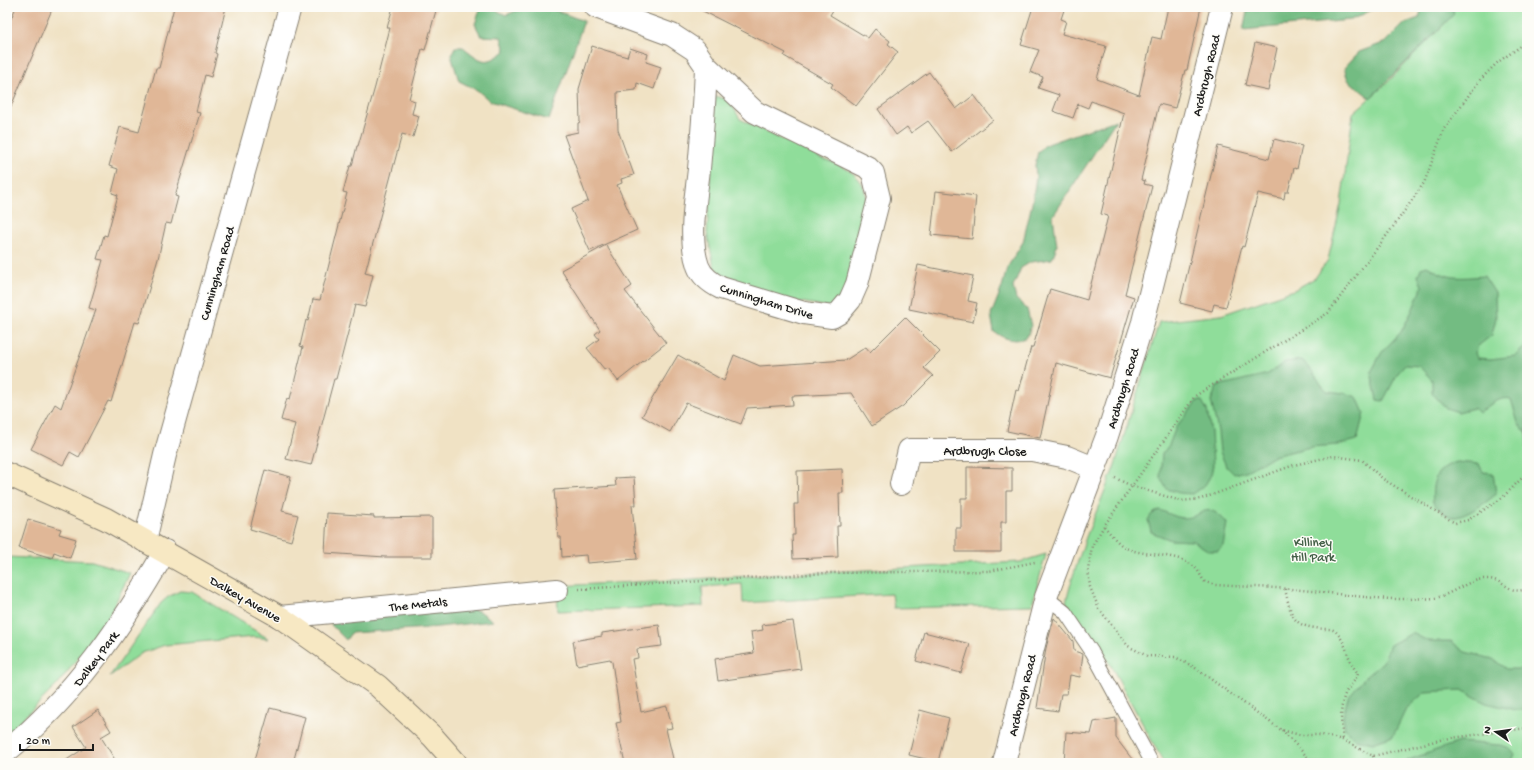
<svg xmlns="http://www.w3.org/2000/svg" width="1534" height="770" font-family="'Gochi Hand',sans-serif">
<rect width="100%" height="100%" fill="#fdfcf7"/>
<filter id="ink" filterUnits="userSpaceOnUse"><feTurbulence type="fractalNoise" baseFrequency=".025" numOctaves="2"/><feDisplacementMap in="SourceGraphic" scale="8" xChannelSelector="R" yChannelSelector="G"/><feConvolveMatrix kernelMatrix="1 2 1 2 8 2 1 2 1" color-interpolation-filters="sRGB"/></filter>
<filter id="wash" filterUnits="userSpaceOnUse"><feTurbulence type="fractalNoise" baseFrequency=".012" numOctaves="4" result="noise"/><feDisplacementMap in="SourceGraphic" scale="16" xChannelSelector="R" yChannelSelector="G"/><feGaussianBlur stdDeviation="0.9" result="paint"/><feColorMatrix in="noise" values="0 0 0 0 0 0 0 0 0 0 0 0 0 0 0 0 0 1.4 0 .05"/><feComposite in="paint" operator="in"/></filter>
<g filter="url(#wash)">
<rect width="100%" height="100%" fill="#f0e2c4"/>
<path fill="#8fdd9a" stroke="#567c5b" d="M1452 7H1527V763H1164L1110 664 1066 602 1072 579 1086 537 1114 468 1159 322 1221 315 1294 290 1315 278 1328 260 1341 204 1353 113 1386 84 1454 14Z
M715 96 729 100 740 119 822 159C845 166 868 176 866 204L845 293 830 307 783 299 721 274 714 267 707 233Z
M1046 554 1032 605 894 608 892 594 743 603 742 584 702 587 703 606 558 611 557 586 1020 562Z
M7 557 92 561 130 573 105 624 57 685 7 734Z
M180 591 192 592 269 639 254 637 165 645 142 653 110 676 161 603 168 597Z"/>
<path fill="#73bc82" stroke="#486c4f" d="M525 7H546L584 21 549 120 490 101 477 90 459 81 451 55 455 47H463C481 61 485 67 505 51L501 37 481 36 475 24 480 10 492 8 506 15Z
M1248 7H1378L1351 20 1243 30Z
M1422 7H1452L1454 14 1370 98 1348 80 1344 68 1359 52 1386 42 1405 23 1419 18Z
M1116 120 1053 216 1057 246 1052 259 1031 262 1021 268 1013 287 1016 299 1027 309 1031 326 1027 337C1015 343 1005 339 994 332L991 315 1002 287 1007 268 1023 242 1033 199 1036 176 1035 165 1038 152 1045 145Z
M1427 266C1450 280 1458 278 1484 276L1495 293 1496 318 1492 335 1478 346 1475 353 1477 358 1491 359 1515 356 1527 345V434L1518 423 1511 399C1500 396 1488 406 1479 413L1474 408 1458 412 1446 408 1432 393V380L1419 366 1405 365 1398 373 1383 401 1377 400 1371 372 1382 352 1401 332 1412 311 1422 286 1418 276 1421 268Z
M1302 360C1313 369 1317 381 1327 391L1344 393 1357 397 1364 413 1357 440 1338 445 1310 447 1274 456 1246 471 1234 474 1226 466 1220 452 1218 431 1211 401 1217 386 1268 374 1285 362Z
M1197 401H1202L1207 410 1211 432 1213 465 1211 475 1205 485 1192 494 1179 493 1167 489 1160 478 1162 454 1169 445 1176 427Z
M1457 462 1479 464 1483 472 1493 473 1496 494C1489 501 1464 518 1454 517 1445 516 1439 509 1433 503 1431 482 1435 468 1457 462Z
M1159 510C1166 512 1175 517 1182 518 1204 518 1205 498 1227 523L1223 546 1218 551H1209L1193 541 1171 540 1151 532 1148 520 1151 515Z
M469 608 481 612 493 621 429 628 351 633 346 640 331 625 336 615Z
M1412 633 1428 641H1451L1465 652 1493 659 1506 669H1527V710H1516L1486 703 1462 690 1425 692 1406 709 1393 736 1373 743 1355 739 1345 729 1343 717 1348 697 1365 677 1383 662 1390 645Z
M1459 742 1500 745 1510 748 1515 754 1511 763H1400Z"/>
<g id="blocks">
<path fill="#e0b797" d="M16 7H53L7 116V28Z
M174 7H226L215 53 217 54 211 77 205 75 196 112 200 113 175 196 178 197 171 224 166 223 158 259 139 323 135 322 111 402 108 401 79 457 70 452 63 465 31 449 55 404 61 408 96 310 89 308 103 260 97 259 104 235 107 236 118 195 112 193 118 169 109 166 120 127 139 132 156 68H159Z
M393 7H437L425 50 422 49 409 99 415 101 412 114 419 116 413 137 402 134 365 273 373 275 365 307 355 305 336 379H334L311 465 286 459 295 424 281 420 287 398 290 399 303 347 300 346 306 320 308 321 313 299 320 300 347 193 343 192 350 166H352L357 146H358L375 87 390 28H387Z
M695 7H835L830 15 868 38 875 29 890 41 888 44 898 52 856 106 831 87 833 84 784 56 786 53Z
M1033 7H1065L1061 19 1066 21 1062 34 1106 46 1097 79 1139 95 1152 37 1161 39 1168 7H1201L1187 70H1185L1175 108 1159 104 1141 180 1145 181 1144 184 1152 186 1125 294 1134 297 1110 378 1056 363 1040 438 1007 431 1016 390 1019 391 1031 347H1033L1050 289 1087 300 1108 216 1101 214 1124 113 1091 101 1088 108 1078 104 1073 118 1053 111 1059 95 1038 88 1043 77 1030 72 1039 50 1021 45Z
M1255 43 1277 48 1268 90 1245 85Z
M592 46 627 57 630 48 648 54 646 62 661 67 654 89 637 83 636 90 617 92 618 130 634 175 621 179 622 183 617 185 637 230 590 251 571 209 588 201 564 135 578 132V123L580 122 579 89Z
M929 72 956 109 974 95 993 120 952 152 928 121 911 133 907 127 896 135 878 109Z
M1274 139 1302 146 1297 169 1294 168 1288 192H1285L1284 199 1258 193 1244 247 1242 246 1226 307 1214 304 1212 311 1180 303 1218 146 1269 159Z
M936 191 976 196 972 239 931 235Z
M606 245 632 286 625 291 666 343 618 381 608 368 605 370 587 348 599 339 595 334 600 330 561 270Z
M918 265 973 276 968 301 977 303 973 322 909 309Z
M905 317 940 352 924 368 933 376 903 406 872 426 851 393 792 396 793 405 747 408 741 424 686 403 670 432 642 416 678 355 724 381 734 355 760 366 846 360 866 347 870 352Z
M967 467 1012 468V491H1006V522H1001V552H956V528H961V498H967Z
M842 469 843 493H839L840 526H837L838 557 793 559 792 535H795L794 504H798L797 471Z
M265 470 291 477 282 511 298 515 291 541 250 529Z
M634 477 636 505H632L637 559 587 563 586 555 562 557 561 537H558L554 490 616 486 615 478Z
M327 513 374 516V518L432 517V557H385L325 553Z
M28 519 61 529 59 534 76 539 70 558 54 552 52 558 19 548Z
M1054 618 1073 641 1074 651 1083 654 1080 677 1070 675 1067 694H1061L1058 711 1037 708 1046 648Z
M793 621 801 669 718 681 715 659 754 653 751 632 763 630 762 625Z
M659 625 662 646 637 649 638 658 632 659 641 712 667 706 672 728 666 729 674 763H625L616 723 621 722 612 662 610 659 577 665 573 641 602 636V633Z
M924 632 970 644 961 673 916 661Z
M270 708 305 717 293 763H254Z
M98 710 111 731 101 737 117 763H62L86 747 73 727Z
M920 710 949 718 938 762 909 755Z
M1116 718V738L1135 763H1064L1066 732 1091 734 1094 722Z"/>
</g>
</g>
<g filter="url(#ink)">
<use href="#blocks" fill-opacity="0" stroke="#867f70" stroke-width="1"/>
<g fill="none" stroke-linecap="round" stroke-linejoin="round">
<defs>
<path id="lane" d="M1046 597 1065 612 1092 652 1152 763"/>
<path id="street" d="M596 7 672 35 695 50 706 66 755 112 867 167 873 173 879 198 857 284 850 300 839 313 832 317 804 313 721 288C711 283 702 277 698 266 688 238 696 198 699 169 702 135 705 100 706 66
M901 484 909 450H1032L1067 457 1094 468
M145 541 165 455 290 7
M280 617 557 590
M7 751C74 696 122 626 165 551
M1004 763 1046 597 1107 436 1143 322 1222 7"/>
<path id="secondary" d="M7 474 106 519 280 617 378 686 433 737 456 763"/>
</defs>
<use href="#lane" stroke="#867f70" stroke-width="15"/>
<use href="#street" stroke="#867f70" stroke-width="24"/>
<use href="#secondary" stroke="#867f70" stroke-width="24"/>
<path stroke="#867f70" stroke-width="2.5" stroke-dasharray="1 3" stroke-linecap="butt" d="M1527 42 1498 62 1480 80 1444 129 1424 183 1396 223 1328 313 1195 396 1132 486 1181 501 1201 499 1294 465 1333 456 1362 460 1383 479 1455 523 1468 520 1502 498 1527 473
M1115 478 1132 486 1104 526C1110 533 1118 544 1126 548 1145 557 1178 552 1194 567 1199 570 1201 578 1205 582L1215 585C1244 587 1272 587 1301 590 1337 593 1373 600 1410 599 1418 598 1427 599 1435 598 1454 594 1469 578 1488 579 1503 579 1512 597 1527 588
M1104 526 1092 546 1088 570 1090 587 1099 609 1128 646 1147 656 1175 657 1194 667 1281 730 1300 735H1322L1343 740 1373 756 1444 739 1527 728
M579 589 827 573 989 571 1035 562
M1285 589C1292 619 1292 627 1326 629 1330 629 1334 629 1337 633 1348 645 1347 661 1358 673 1356 681 1350 685 1346 692 1339 707 1341 724 1343 740
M1282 730 1313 763
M1373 756 1376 763"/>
<use href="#lane" stroke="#fff" stroke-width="13"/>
<use href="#street" stroke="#fff" stroke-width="22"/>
<use href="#secondary" stroke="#f7e8c3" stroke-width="22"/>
</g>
</g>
<g text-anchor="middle" stroke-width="3" stroke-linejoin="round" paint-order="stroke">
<g font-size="13" fill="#1c1c1c" stroke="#fdfcf7">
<text transform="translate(1205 75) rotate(-76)" y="5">Ardbrugh Road</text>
<text transform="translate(216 273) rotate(-74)" y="5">Cunningham Road</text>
<text transform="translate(767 300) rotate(17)" y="5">Cunningham Drive</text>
<text transform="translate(1122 388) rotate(-73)" y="5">Ardbrugh Road</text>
<text x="985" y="455">Ardbrugh Close</text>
<text transform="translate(246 598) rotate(30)" y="5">Dalkey Avenue</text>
<text transform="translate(418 603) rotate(-6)" y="5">The Metals</text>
<text transform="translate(95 658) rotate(-53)" y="5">Dalkey Park</text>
<text transform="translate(1021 695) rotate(-76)" y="5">Ardbrugh Road</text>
</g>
<g font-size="13" fill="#446048" stroke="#fdfcf7">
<text x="1313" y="546">Killiney<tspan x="1313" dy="15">Hill Park</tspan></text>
</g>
</g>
<rect width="1534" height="770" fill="none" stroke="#fdfcf7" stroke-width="24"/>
<g transform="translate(1496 732) rotate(283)" stroke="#fdfcf7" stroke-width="3" paint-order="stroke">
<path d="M0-3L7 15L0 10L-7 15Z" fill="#1c1c1c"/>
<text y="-6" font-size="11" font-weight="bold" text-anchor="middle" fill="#1c1c1c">N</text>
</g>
<path d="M20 744v6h73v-6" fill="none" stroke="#1c1c1c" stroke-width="2"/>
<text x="26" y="744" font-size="12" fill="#1c1c1c" stroke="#fdfcf7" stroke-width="3" paint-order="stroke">20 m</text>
</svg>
